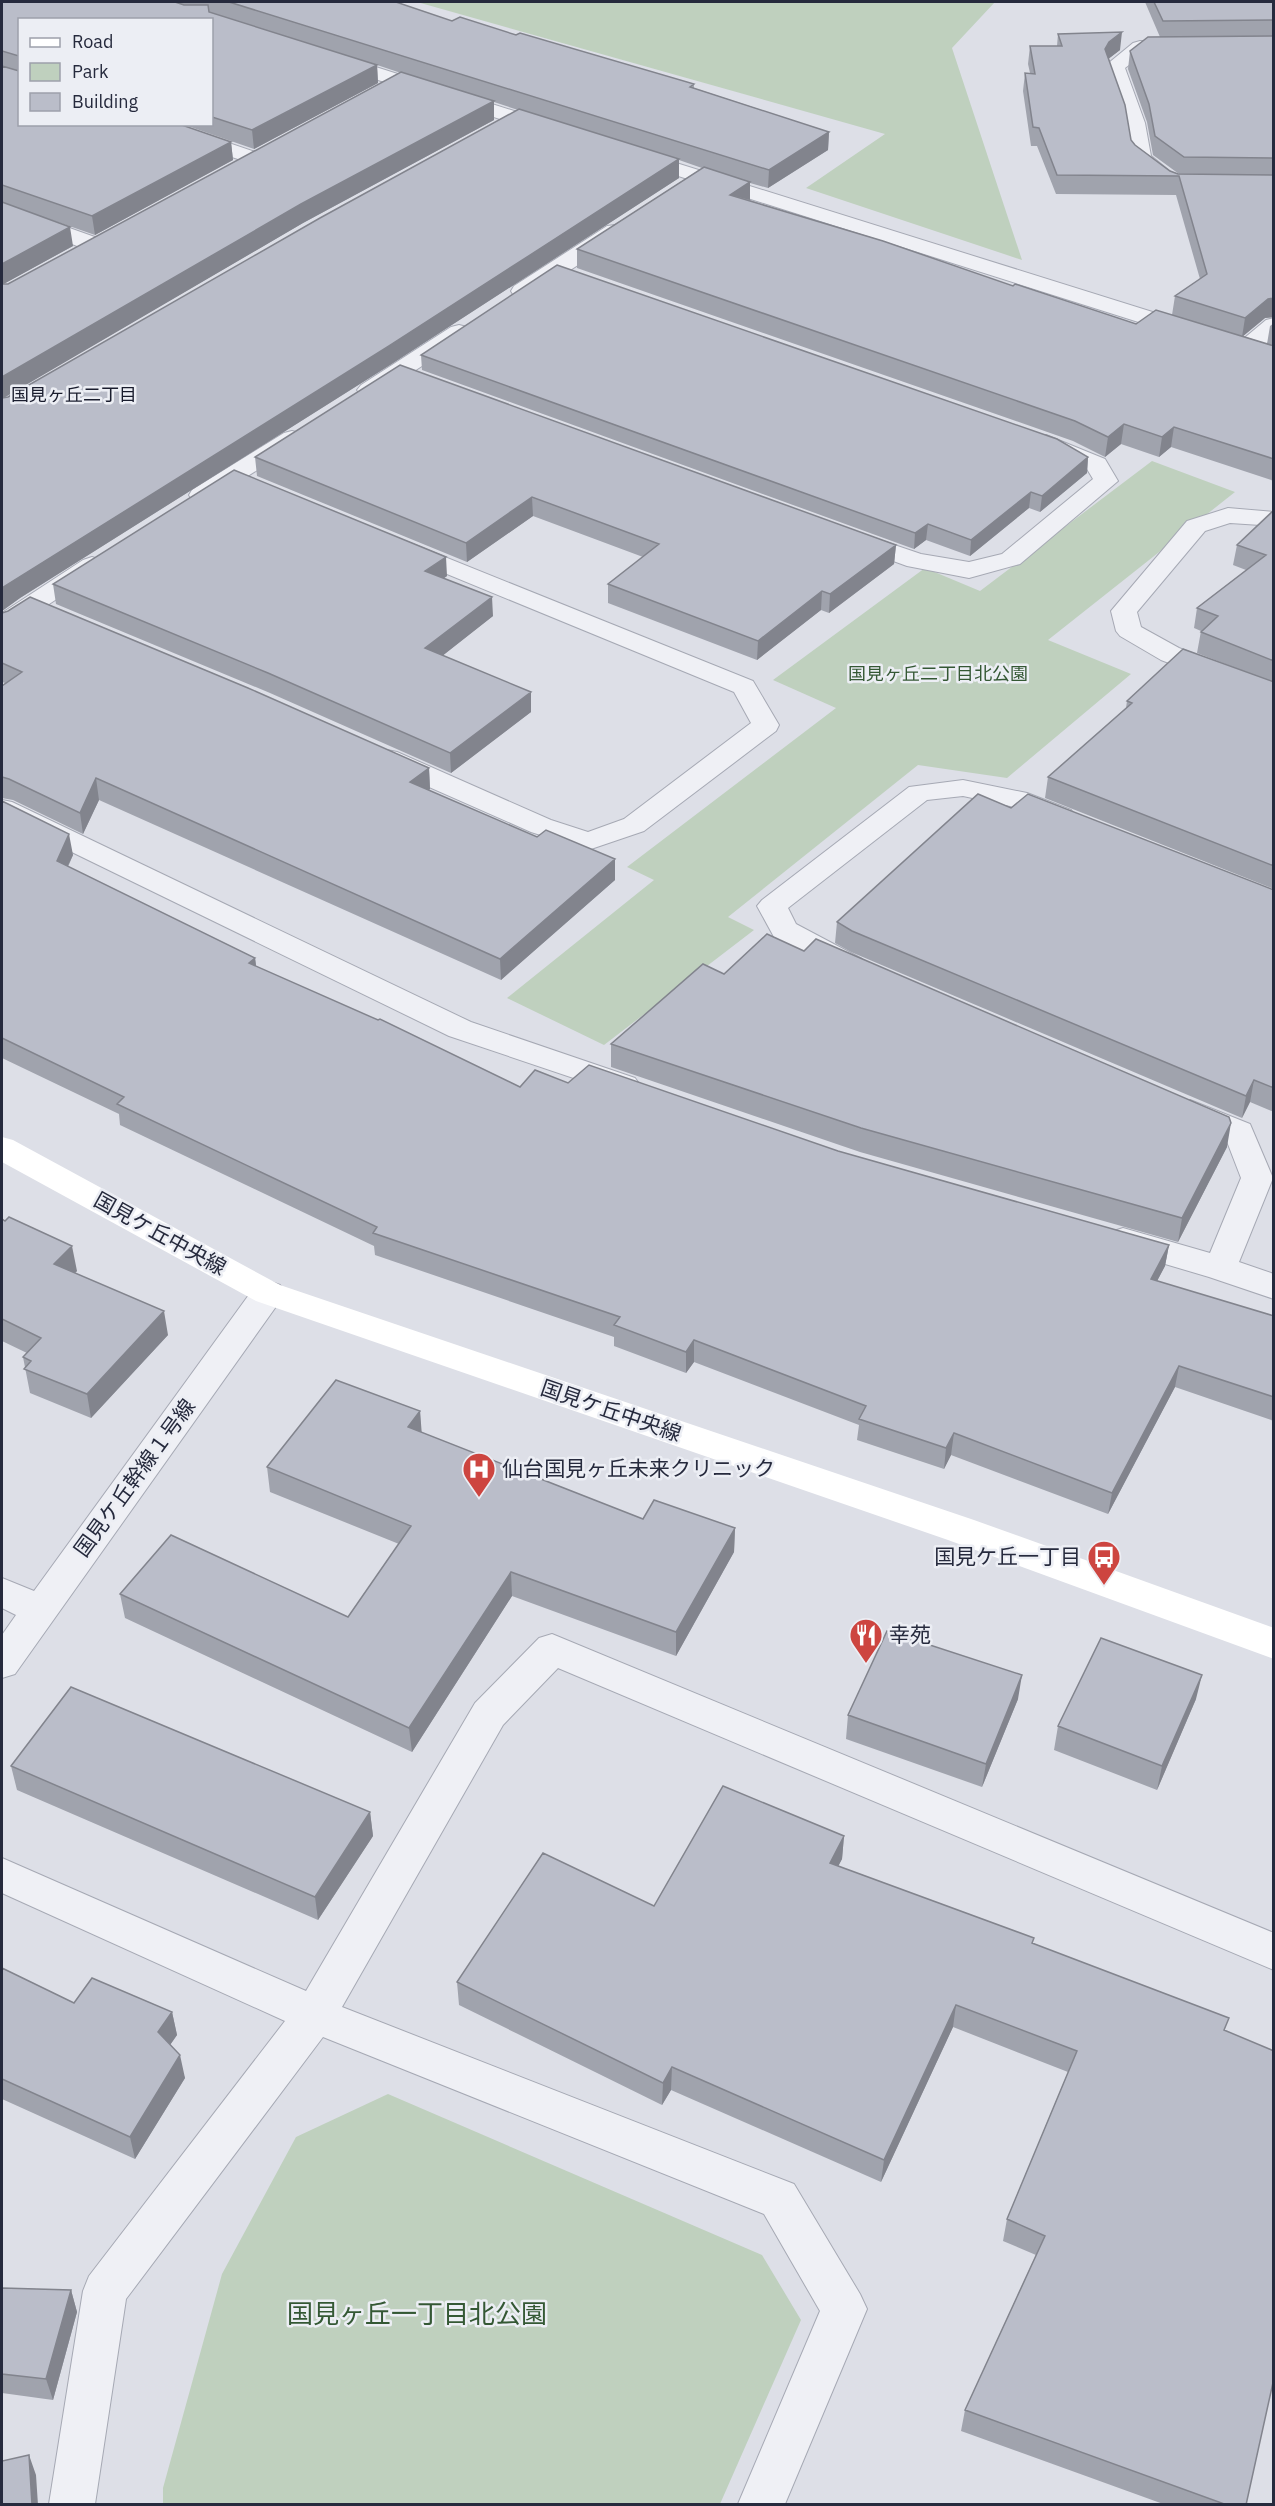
<svg xmlns="http://www.w3.org/2000/svg" width="1275" height="2506" font-family="'IBM Plex Sans','Noto Sans JP',sans-serif">
<rect width="100%" height="100%" fill="#dddfe7"/>
<path fill="#bfd0be" d="M417 2H995L952 48 1022 260 806 188 885 134Z
M1152 461 1235 492 1048 640 1131 674 1007 778 918 765 728 917 754 930 604 1045 507 998 654 880 627 867 836 708 773 680 925 568 980 591Z
M388 2094 762 2255 801 2320 720 2504H163V2488L222 2274 296 2137Z"/>
<g fill="none" stroke-linecap="round" stroke-linejoin="round">
<defs>
<path id="street" d="M1140 41 1177 43 1180 47 1177 51 1145 53 1125 68 1145 123 1151 156 1178 178 1175 182C1160 186 1139 170 1131 158L1125 123 1105 66 1133 43Z
M335 54 558 125 561 129 558 133H544L328 64 325 60 328 56Z
M141 124H173L264 155 267 159 264 163H250L144 128Z
M638 151 1242 340 1266 320 1274 318V337L1262 347 1274 350V365L631 161 628 157 631 153Z
M2 204 106 241 109 246 106 251 98 252 90 251 2 217Z
M615 225 623 226 626 231 623 236 530 296 522 298 514 296 511 291 514 286 607 226Z
M459 325 467 327 470 332 467 337 377 395 369 397 361 395 357 390 361 385 451 327Z
M292 431 300 433 304 438 300 443 210 500 201 502 192 500 189 495 192 490 284 433Z
M1046 435 1105 459 1118 481 1020 564 969 578 907 566 844 543 841 538 844 533 853 531 921 554 969 562 1002 554 1093 479 1087 469 1038 447 1034 442 1038 437Z
M1228 508 1274 512V526L1230 523 1205 531 1137 612 1141 627 1179 648 1274 685V703L1161 660 1120 636 1116 631 1111 611 1187 521Z
M405 541 753 681 779 725 776 731 644 831 588 850 531 832 377 764 373 758 377 752 387 750 397 752 551 820 588 832 624 819 751 723 734 692 396 553 393 548 396 543Z
M92 557 101 560 105 565 101 570 11 629 2 632V613L83 560Z
M963 780 1027 793 1071 810 1075 816 1071 822 1061 824 1010 806 963 796 927 800 788 908 796 924 862 959 866 966 862 973 851 975 840 973 774 937 757 906 762 900 909 787Z
M2 800 12 802 471 1022 635 1078 640 1085 635 1092 624 1095 449 1036 2 818Z
M1190 1100 1250 1124 1273 1178 1239 1262 1274 1274V1299L1209 1277 1111 1248 1107 1240 1111 1232 1123 1228 1210 1253 1241 1178 1226 1139 1179 1118 1174 1111 1179 1104Z
M268 1281 280 1285 285 1293 280 1301 15 1674 2 1678V1635L16 1615 2 1608V1578L34 1591 256 1285Z
M552 1634 1274 1933V1970L558 1668 503 1725 342 2007 794 2184 860 2294 867 2309 785 2504H738L820 2311 764 2214 323 2037 126 2299 95 2504H49L83 2291 89 2276 285 2021 2 1893V1858L306 1991 475 1703 539 1638Z"/>
</defs>
<use href="#street" stroke="#a6a9b4" stroke-width="2"/>
<use href="#street" fill="#eff0f5" fill-rule="evenodd"/>
<path fill="#fff" fill-rule="evenodd" d="M2 1137 13 1140 280 1285 974 1520 1274 1628V1659L948 1540 256 1301 2 1162Z"/>
</g>
<path fill="#a0a3ad" fill-rule="evenodd" d="M2 2H396L452 21 516 35 694 84V88L829 132 828 150 768 188 750 183V200L1013 286 1136 324 1172 315 1175 296 1200 279 1176 195 1056 194 1037 146H1031L1023 91 1025 73H1030L1028 64 1030 46H1057L1058 34 1120 50 1108 59 1131 140 1135 145 1170 171 1179 174 1153 155 1147 122 1128 69 1130 51 1160 37 1145 2H1274V317L1265 318 1243 336 1267 344 1270 326 1274 323V481L1171 447 1159 457 1121 444 1105 457 1073 441 577 268V249L702 168 679 160V178L390 365 20 598 2 611ZM212 20V124H182L254 149 378 83 377 65 401 73 8 284H3L73 246 26 211 95 235 233 160 231 142 20 124ZM494 102 518 110 8 397 2 398 303 223 494 120Z
M421 355 1088 457 1087 473 1040 512 1029 508 970 556 926 540 914 549 422 370Z
M255 457 896 545 894 564 829 613 821 610 757 660 608 603V584L643 557 533 516 467 562 257 476Z
M1274 510V889L1045 798 1048 777 1126 708 1127 701 1246 672 1197 653 1201 631 1194 628 1197 608 1246 570 1233 565 1237 545Z
M447 576 444 578 493 616 443 655 531 712 451 773 270 693 56 604 53 584Z
M2 613 429 768 430 789 429 790 615 880 501 980 99 800 83 834 13 800 2 798V799V686L5 683 2 682Z
M2 801 73 855 68 867 255 958 256 966 520 1087 568 1083 838 1151 1169 1245 1165 1266 1157 1281 1274 1316V1421L1175 1387 1108 1514 951 1455 944 1469 857 1440 859 1425 694 1362 686 1373 614 1346V1337L375 1255 374 1246 120 1125 119 1114 2 1058Z
M1011 808 1274 890V1112L1250 1102 1242 1118 851 952 835 943 837 922Z
M724 974 1227 1147 1178 1242 860 1152 611 1067V1044Z
M2 1219 77 1271 75 1273 168 1335 91 1418 30 1393 23 1357 27 1353 2 1341Z
M420 1411 421 1432 643 1519 735 1528 734 1552 676 1656 512 1596 412 1752 125 1618 120 1594 348 1617 399 1544 270 1492 267 1467Z
M1018 1699 982 1787 846 1739 848 1715Z
M1196 1699 1157 1790 1054 1750 1058 1726Z
M11 1766 370 1812 373 1836 318 1920 17 1790Z
M844 1836 842 1859 838 1866 1033 1943 1225 2031 1246 2505H1166L961 2431 965 2410 1036 2255 1003 2241 1007 2219 1068 2072 953 2027 881 2182 671 2090 662 2105 459 2005 457 1982 654 1906Z
M2 1968 74 2003 172 2012 177 2035 170 2045 185 2078 135 2159 2 2099Z
M2 2288 71 2290 77 2312 53 2400 2 2393Z"/>
<path fill="#82848d" d="M1122 32 1120 50 1107 60 1105 49 1109 42Z
M377 65 378 83 254 149 252 130Z
M494 101V120L303 223 2 399V377L301 204Z
M829 132 828 150 768 188 769 170Z
M231 142 233 160 95 235 92 216Z
M679 159V178L390 365 20 598 2 611V588L16 578Z
M750 182V200L730 195Z
M70 227 73 246 2 285V264Z
M1274 298V317L1265 318 1242 337 1245 318 1268 299Z
M1124 424 1121 444 1105 457 1108 437Z
M1174 427 1171 447 1159 457 1162 437Z
M1088 457 1087 473 1040 512 1042 496Z
M1031 492 1029 508 970 556 971 540Z
M532 497 533 516 467 562 466 543Z
M928 524 926 540 914 549 915 533Z
M896 545 894 564 829 613 830 594Z
M446 557 447 576 426 591 425 571Z
M822 591 821 610 757 660 758 641Z
M492 597 493 616 427 668 425 648Z
M531 692V712L451 773 450 753Z
M429 768 430 789 412 803 410 782Z
M96 778 99 800 83 834 80 813Z
M69 834 73 855 60 882 57 861Z
M615 859V880L501 980 500 959Z
M255 958 258 980 249 963Z
M1254 1080 1250 1102 1242 1118 1246 1096Z
M1231 1123 1227 1147 1178 1242 1182 1218Z
M1169 1245 1165 1266 1147 1300 1151 1279Z
M72 1246 77 1271 59 1288 54 1264Z
M164 1311 168 1335 91 1418 87 1394Z
M694 1340V1362L686 1373V1352Z
M1179 1366 1175 1387 1108 1514 1112 1493Z
M420 1411 422 1436 408 1427Z
M954 1433 951 1455 944 1469 946 1448Z
M735 1528 734 1552 676 1656V1632Z
M511 1572 512 1596 412 1752 409 1728Z
M1022 1675 1018 1699 982 1787 986 1764Z
M1202 1675 1196 1699 1157 1790 1162 1766Z
M370 1812 373 1836 318 1920 315 1897Z
M844 1836 842 1859 828 1886 830 1863Z
M956 2005 953 2027 881 2182 884 2160Z
M172 2012 177 2035 163 2055 158 2032Z
M180 2055 185 2078 135 2159 130 2137Z
M672 2067 671 2090 662 2105 663 2083Z
M71 2290 77 2312 53 2400 46 2379Z
M29 2455 36 2475 38 2505H32Z"/>
<path fill="#babdc9" stroke="#82848d" stroke-width="1.5" d="M2 2H175L184 5H208L209 12 377 65 252 130 212 117V20H20V124H179L231 142 92 216 2 185V66L19 71V56L2 51Z
M229 2H396L452 21 460 17 516 35 520 33 694 84 690 87 829 132 769 170Z
M1154 2H1274V20L1163 21Z
M1122 32 1109 42 1105 49 1125 105 1131 140 1135 145 1170 171 1178 174 1274 175V298L1268 299 1245 318 1175 296 1207 274 1179 176 1057 175 1039 128 1033 127 1025 73 1035 74 1030 46H1062L1058 34Z
M1274 36V158L1184 157 1155 136 1149 104 1130 51 1148 37Z
M401 72 494 101 301 204 2 377V284H8Z
M519 109 679 159 389 346 2 588V398L8 397 320 218Z
M704 167 750 182 730 195 883 241 1013 286 1015 284 1136 324 1156 310 1274 346V459L1174 427 1162 437 1124 424 1108 437 1075 421 577 249Z
M2 202 70 227 2 264Z
M557 265 1057 439 1088 457 1042 496 1031 492 971 540 928 524 915 533 421 355Z
M400 365 896 545 830 594 822 591 758 641 608 584 659 544 532 497 466 543 255 457Z
M234 470 446 557 425 571 492 597 425 648 531 692 450 753 268 673 53 584Z
M1274 510V661L1201 632 1218 616 1197 608 1266 555 1237 545Z
M30 597 248 688 429 768 410 782 537 837 546 830 615 859 500 959 96 778 80 813 9 779 2 777V686L22 672 2 663V613L8 611Z
M1183 649 1274 682V866L1048 777 1132 703 1127 701Z
M978 794 1011 808 1028 794 1274 890V1088L1254 1080 1246 1096 852 931 837 922Z
M2 801 69 834 57 861 255 958 249 963 378 1020 380 1019 520 1087 535 1070 568 1083 589 1065 838 1151 1169 1245 1151 1279 1274 1316V1397L1179 1366 1112 1493 954 1433 946 1448 859 1419 866 1406 694 1340 686 1352 614 1325 620 1317 373 1233 377 1227 117 1104 124 1097 2 1038Z
M767 934 804 951 816 939 1229 1117 1231 1123 1182 1218 861 1128 611 1044 703 964 724 974Z
M9 1217 72 1246 54 1264 164 1311 87 1394 24 1369 31 1361 23 1357 41 1338 2 1319V1219L5 1221Z
M336 1380 420 1411 408 1427 643 1519 654 1500 735 1528 676 1632 511 1572 409 1728 120 1594 171 1535 348 1617 411 1526 267 1467Z
M887 1631 1022 1675 986 1764 848 1715Z
M1101 1638 1202 1675 1162 1766 1058 1726Z
M71 1687 370 1812 315 1897 11 1766Z
M723 1786 844 1836 830 1863 1034 1938 1032 1943 1229 2018 1224 2030 1274 2051V2378L1246 2505H1227L965 2410 1045 2236 1007 2219 1077 2051 956 2005 884 2160 672 2067 663 2083 457 1982 543 1853 654 1906Z
M2 1968 74 2003 92 1978 172 2012 158 2032 180 2055 130 2137 2 2079Z
M2 2288 71 2290 46 2379 2 2374Z
M29 2455 32 2505H2V2461Z"/>
<defs>
<symbol id="hospital-pin" viewBox="-11 -11 22 30"><path d="M0 17L-7.5 6A9.5 9.5 0 1 1 7.5 6Z" fill="#cd4540" stroke="#eceef4"/><path d="M-5-5h3v3.5h4V-5h3V5h-3V1.5h-4V5h-3Z" fill="#fff"/></symbol>
<symbol id="bus-pin" viewBox="-11 -11 22 30"><path d="M0 17L-7.5 6A9.5 9.5 0 1 1 7.5 6Z" fill="#cd4540" stroke="#eceef4"/><path d="M-5-6H5V4H4V6H2V4H-2V6H-4V4H-5ZM-3.5-4V0h7V-4ZM-3.5 1.2v1.5H-2V1.2ZM2 1.2v1.5H3.5V1.2Z" fill="#fff"/></symbol>
<symbol id="restaurant-pin" viewBox="-11 -11 22 30"><path d="M0 17L-7.5 6A9.5 9.5 0 1 1 7.5 6Z" fill="#cd4540" stroke="#eceef4"/><path d="M-5-6h1v4h1v-4h1v4h1v-4h1v5L-1.5 .5V6h-2V.5L-5-1ZM5-6V6H3V1.5H1.5Q1.5-4 5-6Z" fill="#fff"/></symbol>
</defs>
<g fill-rule="evenodd">
<use href="#hospital-pin" x="460" y="1450" width="38" height="52"/>
<use href="#bus-pin" x="1085" y="1538" width="38" height="52"/>
<use href="#restaurant-pin" x="847" y="1616" width="38" height="52"/>
</g>
<g text-anchor="middle" stroke-width="5" stroke-linejoin="round" paint-order="stroke">
<g font-size="18" fill="#191c2d" stroke="#eceef4">
<text x="74" y="401">国見ヶ丘二丁目</text>
</g>
<g font-size="18" fill="#345834" stroke="#eceef4">
<text x="938" y="680">国見ヶ丘二丁目北公園</text>
</g>
<g font-size="21" fill="#262a3d" stroke="#eceef4">
<text transform="translate(160 1234) rotate(29)" y="7">国見ケ丘中央線</text>
<text transform="translate(611 1411) rotate(19)" y="7">国見ケ丘中央線</text>
<text transform="translate(135 1478) rotate(-54)" y="7">国見ケ丘幹線１号線</text>
</g>
<g font-size="21" fill="#262a3d" stroke="#eceef4" text-anchor="start">
<text x="502" y="1476">仙台国見ヶ丘未来クリニック</text>
<text x="1081" y="1564" text-anchor="end">国見ケ丘一丁目</text>
<text x="889" y="1642">幸苑</text>
</g>
<g font-size="26" fill="#345834" stroke="#eceef4">
<text x="417" y="2323">国見ヶ丘一丁目北公園</text>
</g>
</g>
<rect width="1275" height="2506" fill="none" stroke="#262a3d" stroke-width="6"/>
<rect x="18" y="18" width="195" height="108" fill="#eceef4" stroke="#9da0ab" stroke-width="1.5"/>
<rect x="30" y="38" width="30" height="9" fill="#ffffff" stroke="#9da0ab" stroke-width="1.5"/>
<text x="72" y="48" font-size="18" fill="#262a3d">Road</text>
<rect x="30" y="63" width="30" height="18" fill="#bfd0be" stroke="#9da0ab" stroke-width="1.5"/>
<text x="72" y="78" font-size="18" fill="#262a3d">Park</text>
<rect x="30" y="93" width="30" height="18" fill="#babdc9" stroke="#9da0ab" stroke-width="1.5"/>
<text x="72" y="108" font-size="18" fill="#262a3d">Building</text>
</svg>
